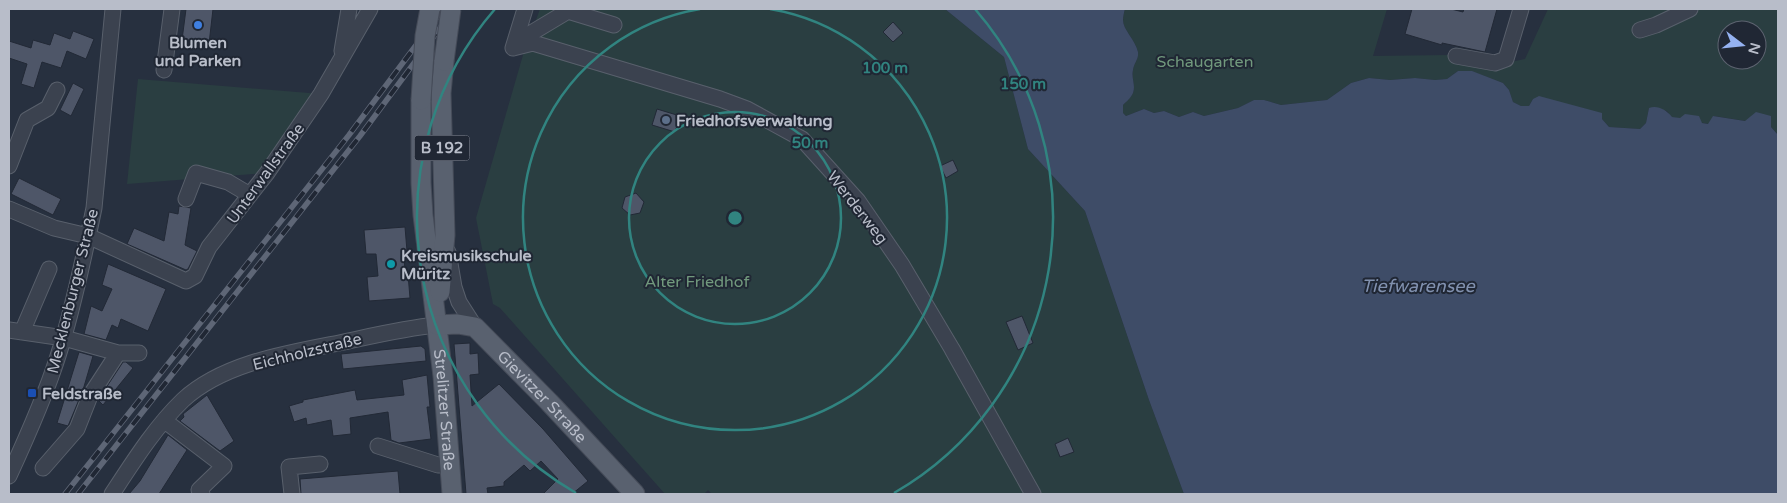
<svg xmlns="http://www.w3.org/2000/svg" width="1787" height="503" font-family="'Varela Round',sans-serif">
<rect width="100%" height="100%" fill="#27303f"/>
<path fill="#2a3e41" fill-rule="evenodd" d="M540 9H945L1004 57 1028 149 1085 211 1149 400 1184 494H712L708 490 704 494H665L500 308 493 304 476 218 523 55Z
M1125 9H1387L1373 56 1450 55 1496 65 1525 59 1548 9H1778V135L1771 127 1746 121 1714 116 1709 124 1671 117 1667 111 1649 108 1646 123 1640 129 1609 127 1602 119 1533 99 1529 106H1521L1513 102 1509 90 1503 83 1471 71H1458L1447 79 1435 80 1415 78 1390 80 1369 78 1351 83 1327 100 1281 105 1264 100H1254L1238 108 1204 116 1193 112 1179 117 1164 111 1154 113 1144 109 1126 116 1123 113V105C1126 102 1131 97 1133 93 1136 85 1131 78 1133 70 1134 63 1139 59 1138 52 1135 39 1123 30 1123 20 1123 17 1124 12 1125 9ZM1727 30H1757V60H1727Z
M138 79 321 94 267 173 127 184Z"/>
<path fill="#3e4c67" d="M945 9H1125C1124 12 1123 17 1123 20 1123 30 1135 39 1138 52 1139 59 1134 63 1133 70 1131 78 1136 85 1133 93 1131 98 1126 102 1123 105V113L1126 116 1144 109 1154 113 1164 111 1179 117 1193 112 1204 116 1238 108 1254 100H1264L1281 105 1327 100 1351 83 1369 78 1390 80 1415 78 1435 80 1447 79 1458 71H1472L1503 83 1509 90 1513 102 1521 106H1529L1533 99 1539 96 1602 113V119L1609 127 1640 129 1646 123 1649 108C1658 105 1666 110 1672 117L1680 118 1685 114 1699 116 1702 123 1708 124 1713 116 1745 121 1756 112 1771 116V127L1778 135V494H1184L1149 400 1085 211 1028 149 1004 57Z"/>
<path fill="#4e5668" stroke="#222936" d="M186 9H213L209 44 182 40Z
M1412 9H1451L1463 12 1464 9H1497L1485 52 1442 43V45L1405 34Z
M893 22 903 33 893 42 883 32Z
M73 31 94 39 86 59 67 51 61 68 42 62 34 88 21 84 27 64 9 58V41L31 48 33 40 50 45 54 33 70 39Z
M73 83 84 89 71 116 60 110Z
M657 109 680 116 675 132 652 125Z
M953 160 958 171 946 178 940 166Z
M19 178 61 199 53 215 11 194Z
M636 193 644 202 640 213 630 215 622 208 625 197Z
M179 206 191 208 185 245 197 251 188 269 186 270 127 244 134 228 164 241 169 212 178 214Z
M405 227 407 251 404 252 405 274H408L410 298 369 301 367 277 378 276 376 254H366L364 230Z
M108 264 166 289 148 331 121 319 118 328 112 325 106 340 84 334 91 306 102 311 112 289 102 285Z
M1022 316 1033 343 1018 350 1006 322Z
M470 343V354L478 353 479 374 470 375 472 406 499 384 543 429 588 481 572 494H543L558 479 541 461 530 471 524 465 504 482V486L487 488 488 494H466L454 344Z
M421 346 425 349 426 361 343 369 341 354Z
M79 352 93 356 83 390 68 426 57 423Z
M123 362H126L133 368 103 405 98 400Z
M427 375 430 407H427L431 439 399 443 391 440 388 412 350 418 351 434 333 436 331 420 307 425 306 418 294 422 289 406 303 402V400L355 390 357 400 404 395 402 380Z
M207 395 234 441 220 451 180 421 184 417 183 414Z
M168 435 187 450 159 494H129L140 481Z
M1068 438 1074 452 1060 457 1055 444Z
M398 471 400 494H301L300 479Z"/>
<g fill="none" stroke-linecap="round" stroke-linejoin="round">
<defs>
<path id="minor" d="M1640 30 1656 25 1690 9
M518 44 528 35 568 11 614 25
M513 48 533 43 720 99 747 109 802 139 858 201 902 265 952 349 1033 494
M513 48 525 9
M342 51 349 9
M1456 56 1495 63 1506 59 1521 9
M164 70 172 9
M9 166 27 120 48 108 57 90
M186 199 196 173 228 182 250 195
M9 209 54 228 88 236 186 281 195 276 209 247 267 173 321 94 370 9
M448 252 454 287 459 302 475 327
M9 330 64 338 118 353H139
M22 332 49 269
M165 421 224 466 199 490 202 494
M378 446 438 465H450
M43 468 77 429 90 396 118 353
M9 476C27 437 45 397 58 356 73 309 84 257 94 208L113 9
M112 494C133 462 155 427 183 400 223 363 288 353 339 343 372 336 404 328 437 325
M292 494 289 467 320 464"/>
<g id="major">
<path id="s1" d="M421 100V183L423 215 443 376 452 494"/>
<path d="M440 292 445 235 441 93 444 61"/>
<path id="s2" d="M437 325 458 324 475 327 549 402 635 494"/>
</g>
</defs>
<use href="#minor" stroke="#59606c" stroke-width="17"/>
<use href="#major" stroke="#454b58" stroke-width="21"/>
<use href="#minor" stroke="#3b424f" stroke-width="15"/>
<use href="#major" stroke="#59616f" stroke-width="19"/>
<defs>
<path id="rail" d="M65 494 349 135 443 9
M78 494 360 136 454 9"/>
</defs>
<use href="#rail" stroke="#5e6676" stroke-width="5.5"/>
<use href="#rail" stroke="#202734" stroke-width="4" stroke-dasharray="11" stroke-linecap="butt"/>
<defs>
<path id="major-bridge" d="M444 61 451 9
M421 100 425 36 430 9"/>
</defs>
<use href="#major-bridge" stroke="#454b58" stroke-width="21" stroke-linecap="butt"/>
<use href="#major-bridge" stroke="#59616f" stroke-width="19"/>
</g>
<g fill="none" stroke="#318480" stroke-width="2.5">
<circle cx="735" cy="218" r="106"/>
<path d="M770 9A212 212 0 1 1 700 9"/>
<path d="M576 493A318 318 0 0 1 495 9M975 9A318 318 0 0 1 894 493"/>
</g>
<circle fill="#3f7fe0" stroke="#202734" stroke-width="2" cx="198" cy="25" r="5"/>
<circle fill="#5c6f8a" stroke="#202734" stroke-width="2" cx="666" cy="120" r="5"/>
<circle fill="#0f9aa8" stroke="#202734" stroke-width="2" cx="391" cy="264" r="5"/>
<rect fill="#1a4fb4" stroke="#202734" stroke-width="2" x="27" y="388" width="10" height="10" rx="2.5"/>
<g text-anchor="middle" stroke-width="4" stroke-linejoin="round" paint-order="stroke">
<rect fill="#202734" stroke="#8a909c" stroke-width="1" x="414.5" y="135.5" width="55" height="25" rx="4"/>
<g font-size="15" font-weight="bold" fill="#b8bdc9">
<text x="442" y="153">B 192</text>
</g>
<g font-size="16" font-weight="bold" fill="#b8bdc9" stroke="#202734" text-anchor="start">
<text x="198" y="48" text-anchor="middle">Blumen<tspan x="198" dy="18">und Parken</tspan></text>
<text x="676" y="126">Friedhofsverwaltung</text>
<text x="401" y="261">Kreismusikschule<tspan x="401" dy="18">Müritz</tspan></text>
<text x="42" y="399">Feldstraße</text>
</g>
<g font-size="16" fill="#71997d" stroke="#202734">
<text x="1205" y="67">Schaugarten</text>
<text x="697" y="287">Alter Friedhof</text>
</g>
<g font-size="16" fill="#b8bdc9" stroke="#202734">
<text transform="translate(265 173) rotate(-54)" y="6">Unterwallstraße</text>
<text transform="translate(858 207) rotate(52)" y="6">Werderweg</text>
<text transform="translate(72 291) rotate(-76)" y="6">Mecklenburger Straße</text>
<text transform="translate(307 351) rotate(-14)" y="6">Eichholzstraße</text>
<text dy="6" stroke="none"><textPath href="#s2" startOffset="135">Gievitzer Straße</textPath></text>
<text dy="6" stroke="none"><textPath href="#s1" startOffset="311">Strelitzer Straße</textPath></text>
</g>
<g font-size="18" font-style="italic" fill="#8191af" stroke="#202734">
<text x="1418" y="292">Tiefwarensee</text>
</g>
</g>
<circle cx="735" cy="218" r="8" fill="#318480" stroke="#202734" stroke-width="2.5"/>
<g font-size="15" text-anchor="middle" font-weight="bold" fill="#318480" stroke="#202734" stroke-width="4" stroke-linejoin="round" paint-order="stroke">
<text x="885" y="73">100 m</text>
<text x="1023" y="89">150 m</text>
<text x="810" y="148">50 m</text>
</g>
<rect width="1787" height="503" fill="none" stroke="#b8bdc9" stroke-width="20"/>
<g transform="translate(1742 45) rotate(106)"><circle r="24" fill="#202734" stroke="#5d6370"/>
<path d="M0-4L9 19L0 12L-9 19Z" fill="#95b2f1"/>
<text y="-8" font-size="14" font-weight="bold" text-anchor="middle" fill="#b8bdc9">N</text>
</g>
</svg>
